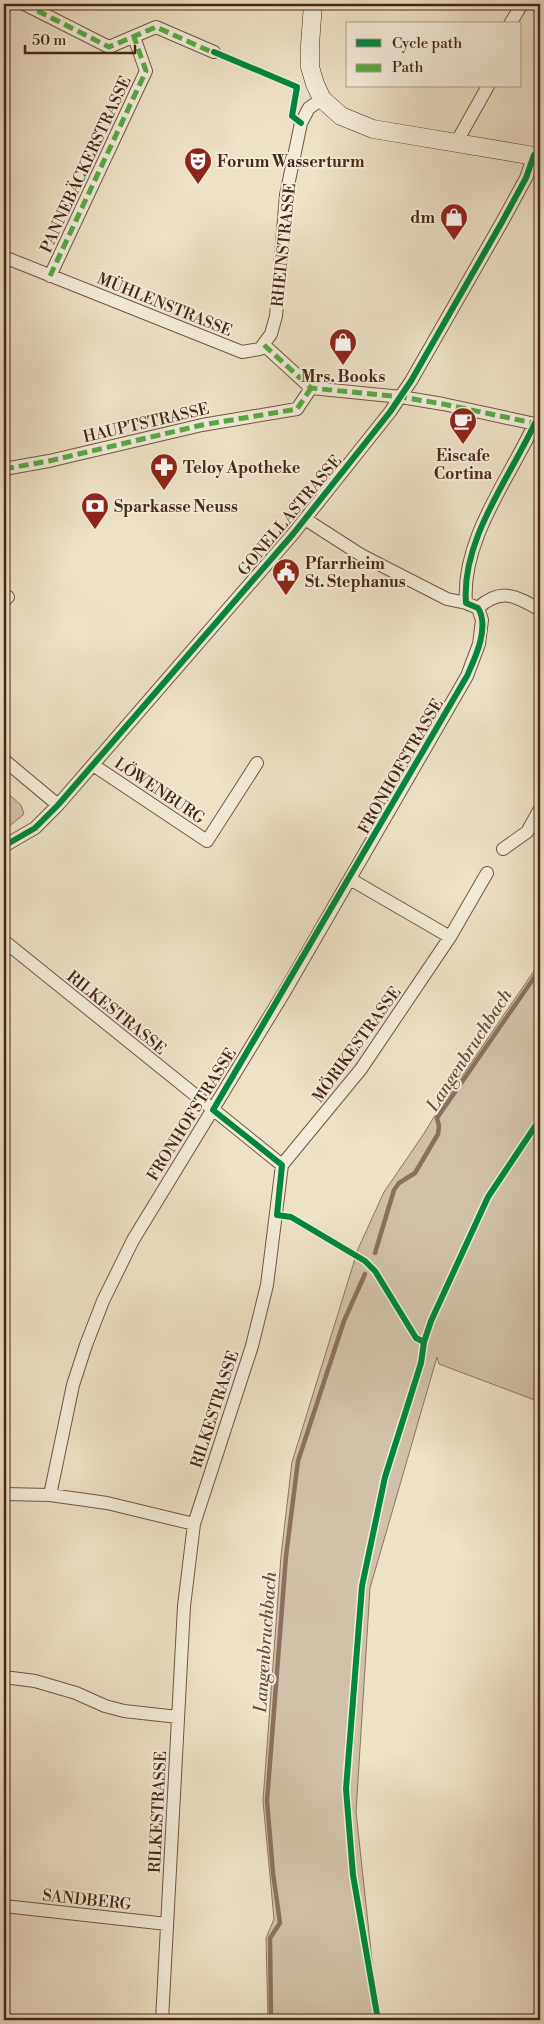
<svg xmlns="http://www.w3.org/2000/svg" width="544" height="2024" viewBox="0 0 544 2024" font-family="'Libre Bodoni',serif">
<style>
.green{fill:#d1c1a8;stroke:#8c7460}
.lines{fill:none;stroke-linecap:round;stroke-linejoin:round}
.stream{stroke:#89715d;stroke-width:4.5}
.street-casing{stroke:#715644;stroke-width:14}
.secondary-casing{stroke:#482718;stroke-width:19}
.street{stroke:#f3ecda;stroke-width:12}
.secondary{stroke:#f3ecda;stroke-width:18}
.quiet{stroke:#56aa42;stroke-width:5;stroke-dasharray:10 5;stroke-linecap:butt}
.cycleway-casing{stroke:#f3ecda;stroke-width:9}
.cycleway{stroke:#00873e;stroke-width:6}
.labels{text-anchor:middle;stroke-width:4;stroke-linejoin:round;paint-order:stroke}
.poi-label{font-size:16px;font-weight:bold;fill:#482718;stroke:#f3ecda;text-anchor:start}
.street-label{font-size:16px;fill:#482718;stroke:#f3ecda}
.water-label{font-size:18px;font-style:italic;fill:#694c3a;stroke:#f3ecda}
</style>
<rect width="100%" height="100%" fill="#ede1c6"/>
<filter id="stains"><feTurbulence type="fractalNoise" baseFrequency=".004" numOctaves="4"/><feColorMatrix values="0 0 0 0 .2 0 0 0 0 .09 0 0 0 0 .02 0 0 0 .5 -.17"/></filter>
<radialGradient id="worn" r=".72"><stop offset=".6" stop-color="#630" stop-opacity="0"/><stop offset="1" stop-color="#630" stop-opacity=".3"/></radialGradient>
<!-- green -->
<path class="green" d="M4,790L21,805L24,814L12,824L4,828Z
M540,962V1402L439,1364L437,1357L370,1588L356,1812L375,1988L381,2020H268L266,1938L274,1919L263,1801L281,1556L292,1462L358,1249L384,1192L423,1135L434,1117Z"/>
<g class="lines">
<!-- stream -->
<path class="stream" d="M375,1253L394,1190L399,1183L415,1173L438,1134L439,1126L437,1118L540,969
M271,2020L270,1938L280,1923L273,1873L267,1801L286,1556L298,1461L344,1321L365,1274"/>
<!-- street casing -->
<g class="street-casing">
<path id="street" d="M24,4L109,47L156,27L214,52
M510,24L522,4
M456,143L488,86
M4,257L242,352L260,349L271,334L276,316L286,195L301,123L309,108L322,99
M50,276L146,71L134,37
M264,345L311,388L401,397L443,404L540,425
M4,469L49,461L202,425L297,409L311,388
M4,601L8,597
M466,603C461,540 509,479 535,423
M478,608C501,587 516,596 540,610
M4,760L58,805
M93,765L207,841L257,763
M4,846L35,828L58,805L293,534L390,412L411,381L502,222L526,178L534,155
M503,849L527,832L540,809
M350,879L450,937
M4,941L282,1165L267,1285L252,1346L194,1524L184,1606L162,2020
M282,1165L361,1069L450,937L487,873
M4,1494L50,1495L107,1503L194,1524
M50,1495L73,1385L86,1345L103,1301L133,1240L285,991L467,676L479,644L482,620L478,608L466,603L447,599L361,555L305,519
M4,1677L35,1681L76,1693L105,1706L124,1711L178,1717
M4,1906L167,1924"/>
</g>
<!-- secondary casing -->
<g class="secondary-casing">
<path id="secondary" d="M313,4L310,45V67L315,84L322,99L341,116L373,129L540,157"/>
</g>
<!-- street -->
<use href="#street" class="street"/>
<!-- secondary -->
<use href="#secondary" class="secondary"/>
<!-- quiet -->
<path class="quiet" d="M24,4L109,47L156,27L216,54
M50,276L146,71L134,37
M264,345L311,388L401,397L443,404L538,424
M4,469L49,461L202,425L297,409L311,388"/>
<!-- cycleway casing -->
<g class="cycleway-casing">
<path id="cycleway" d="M214,52L297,87L292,116L301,123
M4,846L35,828L58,805L293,534L390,412L411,381L502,222L526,178L534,155
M424,1342L416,1338L375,1271L365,1261L291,1217L277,1215L282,1165L213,1110L467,676C475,658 490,627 478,608L466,603C461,540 509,479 535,423L540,425
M378,2020L353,1875L346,1789L362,1586L385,1477L421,1363L424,1342L431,1321L488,1197L540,1119"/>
</g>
<!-- cycleway -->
<use href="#cycleway" class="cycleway"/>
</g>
<!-- icons -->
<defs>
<g id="theatre-pin" transform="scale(1.4375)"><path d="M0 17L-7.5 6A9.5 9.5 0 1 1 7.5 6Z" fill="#8f2418" stroke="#f3ecda"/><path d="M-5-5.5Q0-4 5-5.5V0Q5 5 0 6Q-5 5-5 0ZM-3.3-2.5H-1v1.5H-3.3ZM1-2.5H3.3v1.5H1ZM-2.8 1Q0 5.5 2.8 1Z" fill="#fff"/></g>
<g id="shop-pin" transform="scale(1.4375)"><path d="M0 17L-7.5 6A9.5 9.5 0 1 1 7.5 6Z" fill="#8f2418" stroke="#f3ecda"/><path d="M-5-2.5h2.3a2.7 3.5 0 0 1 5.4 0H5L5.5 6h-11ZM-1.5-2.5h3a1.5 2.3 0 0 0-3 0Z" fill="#fff"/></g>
<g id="cafe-pin" transform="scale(1.4375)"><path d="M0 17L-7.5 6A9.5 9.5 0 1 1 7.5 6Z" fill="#8f2418" stroke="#f3ecda"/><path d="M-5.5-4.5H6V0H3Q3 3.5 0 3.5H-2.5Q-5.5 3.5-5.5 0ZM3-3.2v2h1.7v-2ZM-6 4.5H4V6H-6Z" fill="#fff"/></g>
<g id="pharmacy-pin" transform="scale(1.4375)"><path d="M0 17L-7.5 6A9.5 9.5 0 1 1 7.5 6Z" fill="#8f2418" stroke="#f3ecda"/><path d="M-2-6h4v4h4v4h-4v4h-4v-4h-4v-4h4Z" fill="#fff"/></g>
<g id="bank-pin" transform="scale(1.4375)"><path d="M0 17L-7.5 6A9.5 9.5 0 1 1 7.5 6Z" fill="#8f2418" stroke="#f3ecda"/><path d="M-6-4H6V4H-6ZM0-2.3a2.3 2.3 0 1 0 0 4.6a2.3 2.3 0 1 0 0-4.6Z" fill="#fff"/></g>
<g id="civic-pin" transform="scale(1.4375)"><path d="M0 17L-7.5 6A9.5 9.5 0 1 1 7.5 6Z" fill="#8f2418" stroke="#f3ecda"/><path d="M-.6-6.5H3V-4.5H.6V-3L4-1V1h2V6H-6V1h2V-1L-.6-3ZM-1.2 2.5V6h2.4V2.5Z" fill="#fff"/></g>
</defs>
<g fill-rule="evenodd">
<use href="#theatre-pin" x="198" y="161"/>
<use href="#shop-pin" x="454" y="217"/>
<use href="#shop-pin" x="343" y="342"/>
<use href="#cafe-pin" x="463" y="421"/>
<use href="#pharmacy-pin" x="164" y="467"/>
<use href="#bank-pin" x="95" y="506"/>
<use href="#civic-pin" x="286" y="572"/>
</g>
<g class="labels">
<!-- poi labels -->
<g class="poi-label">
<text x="217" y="167">Forum Wasserturm</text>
<text x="435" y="223" text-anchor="end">dm</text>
<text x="343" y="382" text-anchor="middle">Mrs. Books</text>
<text x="463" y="461" text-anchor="middle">Eiscafe<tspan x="463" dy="18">Cortina</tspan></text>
<text x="183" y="473">Teloy Apotheke</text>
<text x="114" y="512">Sparkasse Neuss</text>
<text x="305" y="569">Pfarrheim<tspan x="305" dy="18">St. Stephanus</tspan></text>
</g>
<!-- street labels -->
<g class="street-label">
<text transform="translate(85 164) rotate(-65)" y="6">PANNEBÄCKERSTRASSE</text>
<text transform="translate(283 245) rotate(-84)" y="6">RHEINSTRASSE</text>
<text transform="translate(165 304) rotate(22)" y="6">MÜHLENSTRASSE</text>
<text transform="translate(146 422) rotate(-13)" y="6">HAUPTSTRASSE</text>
<text transform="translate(289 515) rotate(-50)" y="6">GONELLASTRASSE</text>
<text transform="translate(400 766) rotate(-60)" y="6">FRONHOFSTRASSE</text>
<text transform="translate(160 790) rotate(34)" y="6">LÖWENBURG</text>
<text transform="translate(117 1012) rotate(39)" y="6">RILKESTRASSE</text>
<text transform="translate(356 1044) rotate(-54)" y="6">MÖRIKESTRASSE</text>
<text transform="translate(191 1114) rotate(-58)" y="6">FRONHOFSTRASSE</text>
<text transform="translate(214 1409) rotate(-72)" y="6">RILKESTRASSE</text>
<text transform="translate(157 1812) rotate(-87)" y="6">RILKESTRASSE</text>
<text transform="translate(87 1899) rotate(6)" y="6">SANDBERG</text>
</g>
<!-- water labels -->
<g class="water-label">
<text transform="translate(469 1050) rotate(-57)" y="6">Langenbruchbach</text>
<text transform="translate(265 1642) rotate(-86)" y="6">Langenbruchbach</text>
</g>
</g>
<!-- margin -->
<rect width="544" height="2024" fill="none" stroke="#ede1c6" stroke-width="20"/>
<rect x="5" y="5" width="534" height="2014" fill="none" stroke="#482718" stroke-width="2.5"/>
<rect x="10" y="10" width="524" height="2004" fill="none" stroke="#482718"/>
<!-- legend -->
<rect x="346" y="22" width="175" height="65" fill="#f3ecda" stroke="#af9d8c"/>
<rect x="356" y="39" width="25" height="8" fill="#00873e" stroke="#af9d8c"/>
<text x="392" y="48" font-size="15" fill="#482718">Cycle path</text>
<rect x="356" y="64" width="25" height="8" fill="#56aa42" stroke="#af9d8c"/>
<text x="392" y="72" font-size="15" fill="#482718">Path</text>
<!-- scale -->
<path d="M25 45v8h110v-8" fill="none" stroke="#482718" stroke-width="2.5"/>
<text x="32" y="45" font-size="15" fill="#482718" stroke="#f3ecda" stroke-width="4" paint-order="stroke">50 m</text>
<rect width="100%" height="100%" filter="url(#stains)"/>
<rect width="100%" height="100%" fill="url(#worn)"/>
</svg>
